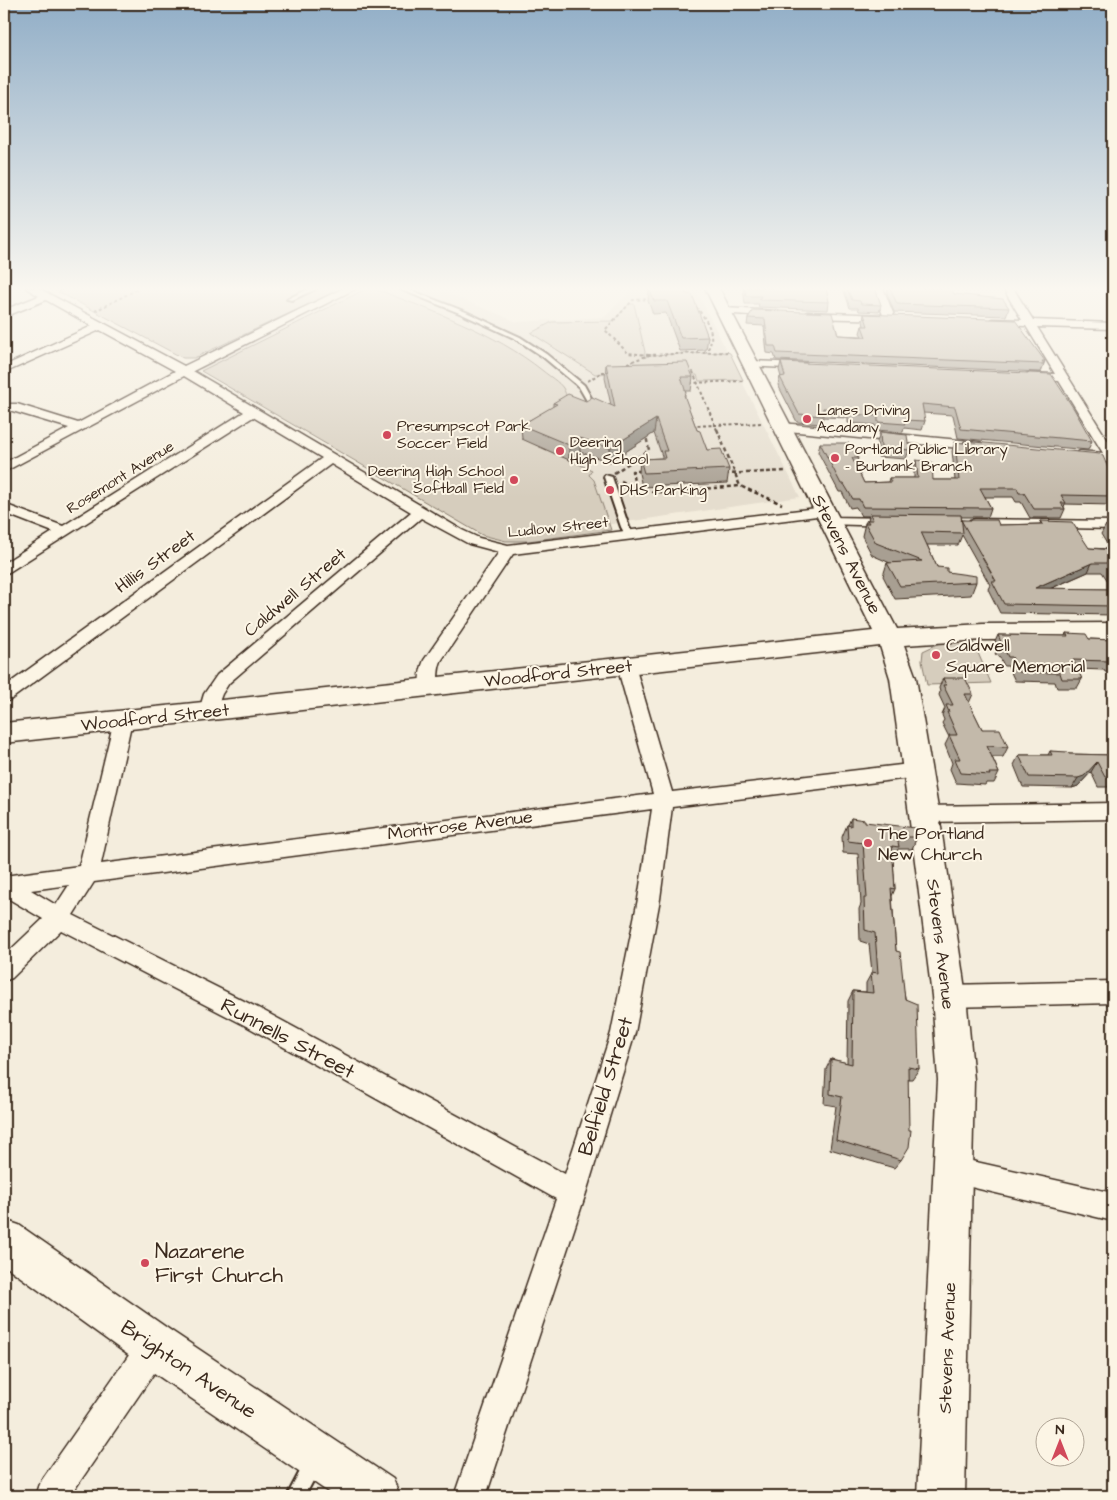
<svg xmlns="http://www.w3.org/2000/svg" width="1117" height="1500" viewBox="0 0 1117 1500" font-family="'Architects Daughter',sans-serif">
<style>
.built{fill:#e5ddce}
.green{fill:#d6cdbd;stroke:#887c6e}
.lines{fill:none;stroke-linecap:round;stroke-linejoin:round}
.lane-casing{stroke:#3b2a1e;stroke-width:4}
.street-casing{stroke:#3b2a1e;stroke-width:3}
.secondary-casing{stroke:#3b2a1e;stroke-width:3}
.path-far1{stroke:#3b2a1e;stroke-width:2;stroke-dasharray:3 2.5;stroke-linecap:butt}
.path{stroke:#3b2a1e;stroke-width:2.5;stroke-dasharray:4 3;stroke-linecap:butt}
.lane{fill:#fcf5e5;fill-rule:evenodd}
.street{fill:#fcf5e5;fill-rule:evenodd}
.secondary{fill:#fcf5e5;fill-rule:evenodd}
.wall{fill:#a89f92;stroke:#3b2a1e}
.shaded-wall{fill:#888277;stroke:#3b2a1e}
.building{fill:#c3b9aa;stroke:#3b2a1e}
.poi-dot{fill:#d1495b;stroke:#fcf5e5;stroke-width:2}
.labels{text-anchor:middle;stroke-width:4;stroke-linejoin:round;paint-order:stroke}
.far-poi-label{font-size:15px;fill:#3b2a1e;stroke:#fcf5e5;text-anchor:start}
.far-street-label{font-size:15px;fill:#3b2a1e;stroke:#fcf5e5}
.street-label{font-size:18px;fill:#3b2a1e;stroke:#fcf5e5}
.poi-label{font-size:18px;fill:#3b2a1e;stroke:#fcf5e5;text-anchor:start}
.near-street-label{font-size:21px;fill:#3b2a1e;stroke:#fcf5e5}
.near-poi-label{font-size:21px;fill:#3b2a1e;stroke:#fcf5e5;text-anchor:start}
</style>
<rect width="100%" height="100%" fill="#f4eddd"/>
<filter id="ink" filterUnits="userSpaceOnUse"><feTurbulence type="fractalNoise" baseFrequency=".02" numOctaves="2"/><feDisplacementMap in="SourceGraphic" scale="10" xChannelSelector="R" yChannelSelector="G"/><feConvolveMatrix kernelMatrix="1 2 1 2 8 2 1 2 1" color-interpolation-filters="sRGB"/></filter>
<g filter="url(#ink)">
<!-- built -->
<path class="built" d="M360,288H435L517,322L605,317L632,289L628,288H695L800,497L500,540L198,368Z"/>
<!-- green -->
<path class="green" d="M51,288H343L194,358H183Z
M368,288H373C432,311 493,331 543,371C549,376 559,382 563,388C571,399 568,445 569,460L592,470L589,475L594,480L611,530L528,541H506L482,535L201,371Z
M629,304H634L645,352L644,358L650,355L727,352L730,353L743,380L699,381L697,375L643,377L642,372L595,374L531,333L552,322L613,321Z
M972,639L991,683L927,685L922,661L923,651L940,643Z"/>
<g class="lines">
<!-- lane casing -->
<g class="lane-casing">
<path id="lane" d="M311,288H318L292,300L287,299Z
M397,288H405L466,312L520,337L546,354L584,385L595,405L590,406L579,387L542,356L516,339L462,314Z
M605,475L612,477L629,527L634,536L633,538H627L621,527L604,477Z
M312,1457L318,1460L321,1466L305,1496H287L306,1460Z"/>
</g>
<!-- street casing -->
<g class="street-casing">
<path id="street" d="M26,288H38L184,366L344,288H357L193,371L462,530L479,538L508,545L825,507L830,508L832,511L830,514L825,515L513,554L441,661C436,673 440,684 435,691L429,693L423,691C417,681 420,670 424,660L499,552L469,544L421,518L229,683L222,694L214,715L208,717L202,715L199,711L204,694L217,675L411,512L331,464L10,700L4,702V687L322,458L253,417L9,572L4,574V563L53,532L4,513V504L63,526L244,412L184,376L4,472V463L69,428L9,410L7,407L9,404H17L78,423L175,371L100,330L4,373V366L92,326L46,300L4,317V310L39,296Z
M873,288H883L895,318L894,320L807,318L802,315L807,312L883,315Z
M1003,288H1013L1033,320L1113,323V329L1037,327L1113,449V463L1075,458L1073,455L1080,451L1103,453L1059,381L1028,379L1022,376L1028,373L1055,374L1026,326L992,325L987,322L992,319L1022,320Z
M724,308L777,311L782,314L777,317L720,313L719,311L720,309Z
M750,361L805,363L811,366L805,369L746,366L744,364Z
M782,423L980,442L986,446L980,450L778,430L776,427Z
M830,517L892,518L897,519L899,522L897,525L892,526L825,524L823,521L825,518Z
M975,519L1113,521V529L970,526L968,523L970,520Z
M626,660L632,662L635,666L672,792L918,763L925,765L928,770L925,775L918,777L672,807L660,899L635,1033L586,1193L486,1496H454L556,1199L248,1027L61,930L12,978L4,981V956L43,919L4,896V876L79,866L114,720L117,715L123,714L129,715L132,720L101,864L653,794L617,666L620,662ZM652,809L638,899L611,1033L565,1174L264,1011L73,915L94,882ZM69,885L56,905L31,890Z
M1113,803V819L924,822L917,819L914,814L917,809L924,806Z
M1113,981V1003L949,1007L941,1004L937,996L941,988L949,985Z
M954,1157L1113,1193V1221L954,1183L945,1179L941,1170L945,1161Z
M154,1331L165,1335L169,1346L165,1357L70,1496H35L39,1484L143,1335Z"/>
</g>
<!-- secondary casing -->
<g class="secondary-casing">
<path id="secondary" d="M705,288H719L897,629L983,624L1113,623V639L983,640L904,645L916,678L939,814L966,996L974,1080L965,1496H917L938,1080L932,996L909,814L890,678L880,646L4,743V723L873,631Z
M4,1220L19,1225L170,1330L393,1479L400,1496H334L138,1362L4,1265Z"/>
</g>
<!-- path-far1 -->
<path class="path-far1" d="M59,291L68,288
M696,307C707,320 718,336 706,352
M95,311L140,288
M649,355L628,353L605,330L633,300L650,299
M622,365L649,355L729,352
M601,372H608
M687,373L693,372L717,430
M588,381L602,372
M690,383L743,381
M692,426L763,423"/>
<!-- path -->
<path class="path" d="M717,429L740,486
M641,471H632L635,487L653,492H663L740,486L782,504
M614,473L649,450L646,436
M725,474L786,471
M621,481L635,487"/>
<!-- lane -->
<use href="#lane" class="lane"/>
<!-- street -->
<use href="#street" class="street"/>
<!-- secondary -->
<use href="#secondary" class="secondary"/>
</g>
<!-- wall -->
<path class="wall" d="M649,288L686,294L708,337L706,350L680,351L666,313L653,314L648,301Z
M743,288H826L829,302L828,310L758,307L759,304H745Z
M843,288H875L881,305L879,312L859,311L858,308H850Z
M888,288H951L954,294L1009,308L1006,316L894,312L887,293Z
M753,310L838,335L862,336L860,333L862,326H864L863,321L864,314L1045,361L1041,372L776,360L774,354L767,353L764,326L747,325L748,318Z
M781,362L1092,441L1088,450L958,438L953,415L923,413L925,421L922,430L904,428L903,432L876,430L875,425L848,423V418L823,417L821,424L797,422L778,385L780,377H781L779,370Z
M606,364L693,377L691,391H685V399L697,430L707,450L729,469L727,483L642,487L639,473L640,459L662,458V456L654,433L610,462L580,452L569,460L522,439L521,425L553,407V403L586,401L611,405L605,378Z
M880,432L909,450L906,459L878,457L877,442Z
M964,441L1113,480V505L1065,504L1064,507L1065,509L1061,518H1030L1021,502H1016L1013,497H985L991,508L988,517H961L962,520L999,525L1040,524L1041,521L1089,548L1110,549L1101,534L1106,525H1113V589L1102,572H1088L1050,589H1113V615L1000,613L988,589L990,585L962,535L958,545H927L937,567L947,572L976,582L971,595L895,599L883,576L887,563H890L872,555L862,536L865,523L867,520H868L869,516H861L856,507L850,508L842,492H839L818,452L820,443L858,458L856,466L864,483L888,482L889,478H914V469L916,460L933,480H955L952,451L955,442L963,443Z
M1066,633L1089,639L1113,640V672H1105L1104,670L1077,669L1082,679L1077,688H1057L1055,682L1015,681L1008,666H1004L1000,657L995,654L997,650L994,644L998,635L1065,636Z
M943,678L973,694L969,703L982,729L1008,747L1003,757H992L999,773L994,783H986L985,785L956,783L950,769L952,763L945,745L949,737L942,723L944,720L942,715L945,708L939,695L940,692L939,688Z
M1050,751L1069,754L1113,755V787H1098L1091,772L1078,786L1072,788L1023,787L1014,765L1019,755H1048Z
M851,818L917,837L912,849H898L893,859L895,889L892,896L896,951L919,1069L912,1079H908L901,1160L894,1168L830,1149L836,1106L824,1104L826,1069L831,1059L847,1063L848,1001L853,991L866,992V983L872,972L869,944L860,941L859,909L861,904L858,854L843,853L842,837L847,825H848Z"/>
<!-- shaded-wall -->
<path class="shaded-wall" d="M656,419L654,433L610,462V448Z
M580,438V452L569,460V445Z
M1092,563L1088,572L1031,597L1035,588Z
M1097,762L1091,772L1078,786L1072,788L1078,778Z"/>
<!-- building -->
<path class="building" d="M649,288H684L686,294H692L708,337L681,338L667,301H654Z
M745,288H826L829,302L759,300L761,296H746Z
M847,288H875L881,305L861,304L860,301L852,300Z
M890,288H951L954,294L1003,299L1009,308L897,304Z
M753,310L832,313L838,335L866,337L862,326H868L864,314L1015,320L1045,361H1042L1044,364L777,353L775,346H768L765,319L748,318Z
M687,362L693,377H681L686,393L684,395L697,430L700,431L707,450L721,449L729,469L644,473L640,459L665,458L663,451H667L656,419L610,448L580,438L569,445L521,425L557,404L553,403L568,394L586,401L592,397L615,407L606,364Z
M781,362L1051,374L1074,409L1092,441L961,429L955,407L922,404L925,421L904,420L905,424L878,422V416L850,414V410L823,408V416L799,414L780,377L785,376Z
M880,432L907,435L909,450L881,447Z
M964,441L1100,454L1103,456L1113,480V496L1061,495L1066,503H1061L1065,509H1034L1024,493H1019L1017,488H980L991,508L863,507L859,499H853L844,484H841L820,443H849L858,458H852L864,483L891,482L889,478H918L916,460L932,462L933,480H959L955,442L964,443Z
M870,514L961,515L963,533L921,532L937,567L947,568V572L976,576V582L900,586L887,563L922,561L876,543L865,523H869L867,520H873Z
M961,520H997L999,525L1043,524L1041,521L1072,522L1089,548L1113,550V573L1107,563H1092L1035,588L1113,589V606L1004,604L992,581H996Z
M1106,525H1113V538Z
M1066,633L1086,634L1089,639L1113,640V663H1111L1109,661L1073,660L1082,679H1062L1060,673L1019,672L1012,657H1008L1004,648L1000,645L1001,642L998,635L1068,636Z
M943,678H965L973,694H965L982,729H1000L1008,747L987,746L999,773H989L990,775L961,773L955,759H960L949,735H957L947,712H949L946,705H953L943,685H946Z
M1050,751L1068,752L1069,754L1113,755V777H1105L1097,762L1084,776L1078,778L1029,777L1019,755H1052Z
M851,818L865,820V822L916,828L917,837H897L899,847L892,846L895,889L891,888L896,951L900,952L905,999L917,1004L919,1069L908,1067L909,1130H911L909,1147L901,1160L836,1140L842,1097L830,1094L831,1059L852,1064L853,991L873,993L871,972L878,973L875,933L865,930L864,898H867L863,843L848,841L847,825L851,826Z"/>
</g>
<!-- sky -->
<linearGradient id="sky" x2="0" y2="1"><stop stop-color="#91aec7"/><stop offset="0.58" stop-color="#faf7f0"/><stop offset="1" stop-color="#faf7f0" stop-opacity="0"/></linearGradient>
<rect width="1117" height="498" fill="url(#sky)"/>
<!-- markers -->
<g class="poi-dot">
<circle cx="807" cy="419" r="5"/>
<circle cx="387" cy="435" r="5"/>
<circle cx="560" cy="451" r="5"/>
<circle cx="835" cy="458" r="5"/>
<circle cx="514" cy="480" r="5"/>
<circle cx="610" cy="490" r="5"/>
<circle cx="936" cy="655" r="5"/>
<circle cx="868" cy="843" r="5"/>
<circle cx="145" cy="1263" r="5"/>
</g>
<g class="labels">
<!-- far-poi labels -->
<g class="far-poi-label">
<text x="817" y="415">Lanes Driving<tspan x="817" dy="17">Acadamy</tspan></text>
<text x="397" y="431">Presumpscot Park<tspan x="397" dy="17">Soccer Field</tspan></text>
<text x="570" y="447">Deering<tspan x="570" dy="17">High School</tspan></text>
<text x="845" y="454">Portland Public Library<tspan x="845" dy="17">- Burbank Branch</tspan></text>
<text x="504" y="476" text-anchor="end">Deering High School<tspan x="504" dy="17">Softball Field</tspan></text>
<text x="620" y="495">DHS Parking</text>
</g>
<!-- far-street labels -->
<g class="far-street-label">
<text transform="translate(120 477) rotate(-32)" y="5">Rosemont Avenue</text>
<text transform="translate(558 527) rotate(-6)" y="5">Ludlow Street</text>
</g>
<!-- street labels -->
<g class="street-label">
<text transform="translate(847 554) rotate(63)" y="6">Stevens Avenue</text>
<text transform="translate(155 561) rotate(-36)" y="6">Hillis Street</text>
<text transform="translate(295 592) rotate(-40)" y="6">Caldwell Street</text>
<text transform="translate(558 673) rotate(-6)" y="6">Woodford Street</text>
<text transform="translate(155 717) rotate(-6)" y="6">Woodford Street</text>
<text transform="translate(460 825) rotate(-7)" y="6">Montrose Avenue</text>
<text transform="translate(941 944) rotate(83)" y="6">Stevens Avenue</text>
<text transform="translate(947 1348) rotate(-88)" y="6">Stevens Avenue</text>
</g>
<!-- poi labels -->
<g class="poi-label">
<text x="946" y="651">Caldwell<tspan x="946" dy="21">Square Memorial</tspan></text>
<text x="878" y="839">The Portland<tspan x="878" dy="21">New Church</tspan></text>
</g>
<!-- near-street labels -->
<g class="near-street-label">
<text transform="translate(288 1038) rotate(28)" y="7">Runnells Street</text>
<text transform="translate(605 1086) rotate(-73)" y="7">Belfield Street</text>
<text transform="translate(189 1369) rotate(34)" y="7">Brighton Avenue</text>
</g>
<!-- near-poi labels -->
<g class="near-poi-label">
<text x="155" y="1258">Nazarene<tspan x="155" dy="24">First Church</tspan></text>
</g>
</g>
<!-- margin -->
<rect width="1117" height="1500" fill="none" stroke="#fcf5e5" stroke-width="20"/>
<rect x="10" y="10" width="1097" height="1480" fill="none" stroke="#3b2a1e" stroke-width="2" filter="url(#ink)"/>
<!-- north arrow -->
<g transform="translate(1060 1442)"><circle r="24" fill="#fcf5e5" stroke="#afa495"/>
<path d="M0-4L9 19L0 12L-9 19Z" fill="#d1495b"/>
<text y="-8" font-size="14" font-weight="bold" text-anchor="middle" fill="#3b2a1e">N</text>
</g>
</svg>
